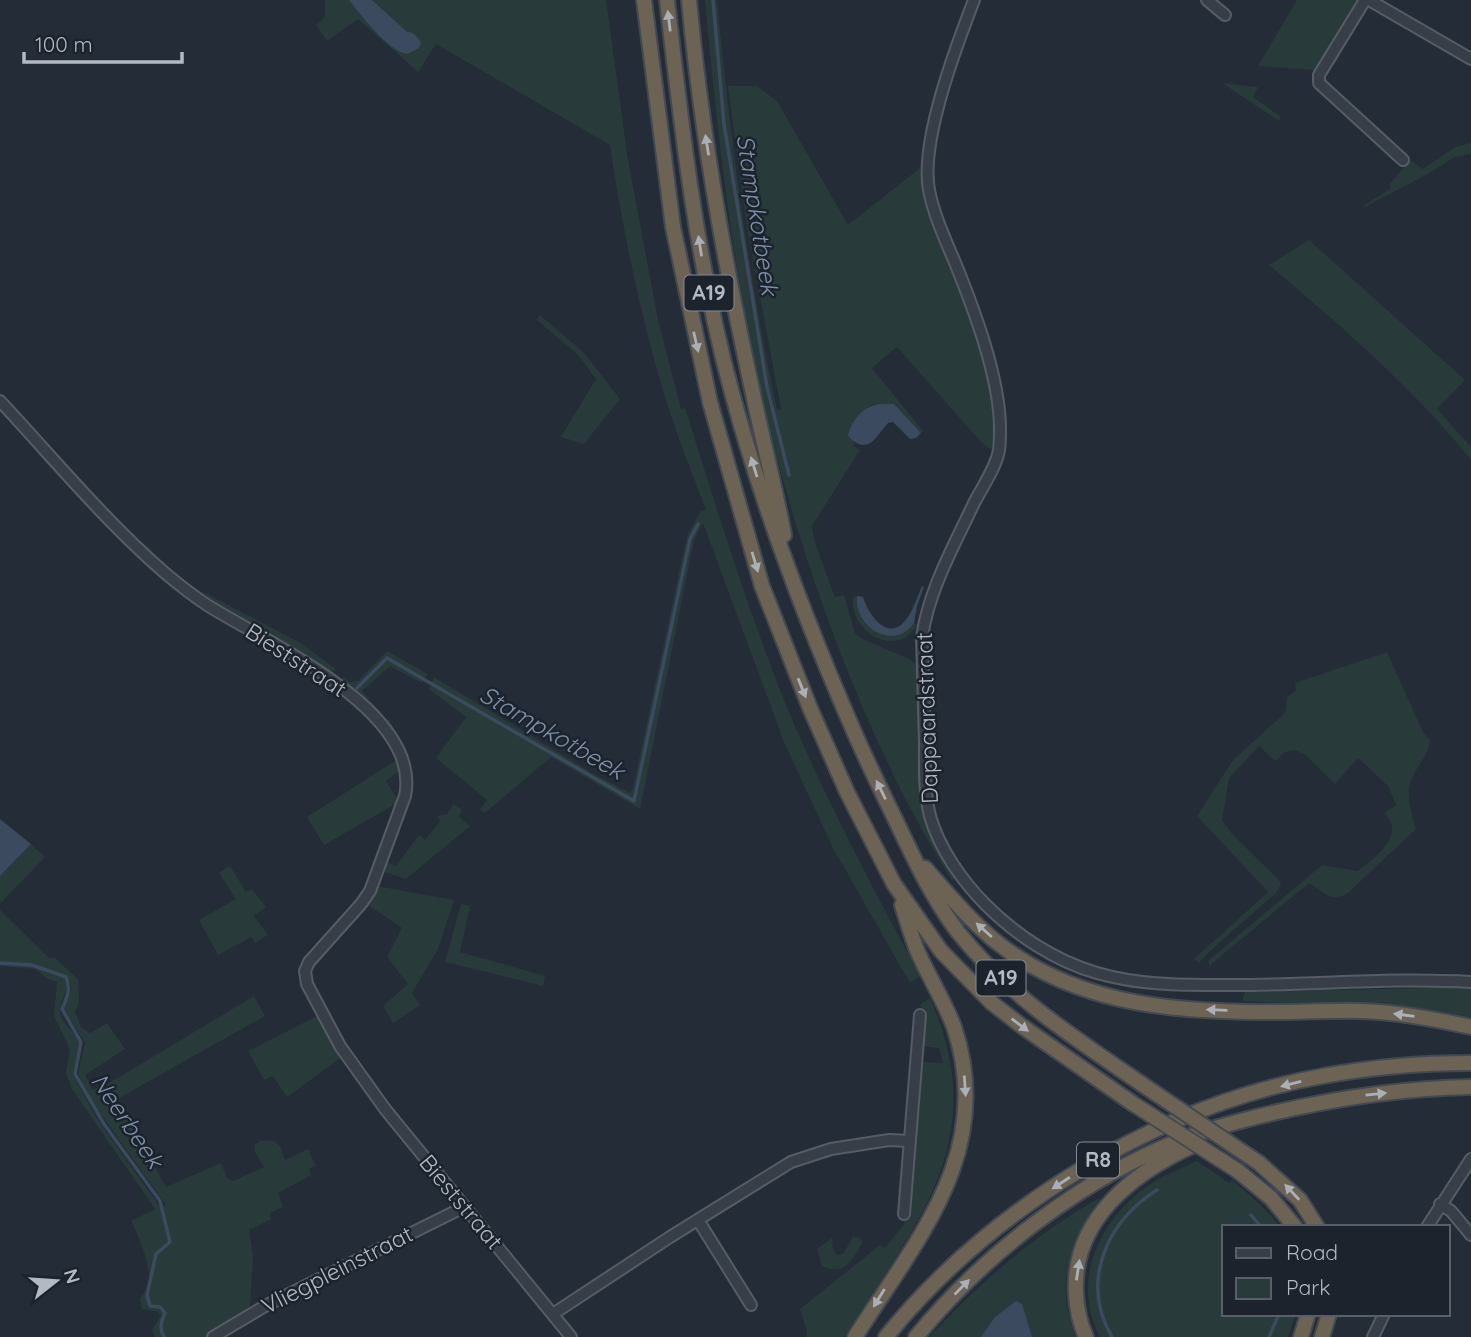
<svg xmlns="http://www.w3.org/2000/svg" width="1471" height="1337" viewBox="0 0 1471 1337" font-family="Quicksand,sans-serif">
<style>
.green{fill:#293a3a;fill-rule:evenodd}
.water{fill:#3b4a5e}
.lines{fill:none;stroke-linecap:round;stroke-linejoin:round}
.stream{stroke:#3b4a5e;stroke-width:3.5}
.minor-casing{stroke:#555c65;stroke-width:14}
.highway-casing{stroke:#424952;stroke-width:18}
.minor{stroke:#373e47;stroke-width:10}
.highway{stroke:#6c6355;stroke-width:14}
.highway-bridge-casing{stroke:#424952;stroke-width:18;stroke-linecap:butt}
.highway-bridge{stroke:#6c6355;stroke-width:14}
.oneway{fill:#abb0b8}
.labels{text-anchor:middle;stroke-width:5;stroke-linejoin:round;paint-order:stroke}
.shield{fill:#1c232c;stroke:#858c96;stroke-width:2}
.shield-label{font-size:21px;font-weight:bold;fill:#b2b9c3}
.street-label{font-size:23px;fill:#b2b9c3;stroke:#1c232c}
.water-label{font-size:24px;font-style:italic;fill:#7d90a9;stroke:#1c232c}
</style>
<rect width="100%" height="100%" fill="#242c37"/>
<!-- green -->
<path class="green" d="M325,0H606L628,160L658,320L681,409L685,408C716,506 746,605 784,700C823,795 872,886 920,976L910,983L833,848L784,742L703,523L694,540L640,809L551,757L485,813L480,810L487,800L436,758L466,717L429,689L434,677L594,774L630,793L633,788L687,536L700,512L706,510C694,478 681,446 670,413C643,328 623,234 610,145L436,44L418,72L358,19L327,41L316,25L325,17Z
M705,0H717C730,137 748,275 777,410L781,409L747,226L728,86H757L777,101L848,225L920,168C924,196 936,222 946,249C971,311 1002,383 993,451L981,442L897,347L872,368L923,431L921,433L894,404L871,405L848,436L855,443L853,446L860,450L812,526L815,543L835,597L844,595L855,633L863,639L909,659L916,664L922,795L956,878L952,880C911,816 879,748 850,677C813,585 783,490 761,394C732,265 717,131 705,0Z
M1297,0H1357L1315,70L1258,66Z
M1222,83L1258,87L1253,97L1281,117L1279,121Z
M1471,143V154L1455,157L1428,174L1365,207L1363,206L1391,188L1389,185L1410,160L1423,169L1455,147Z
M1309,240L1465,380L1437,409L1471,447V460C1413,388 1340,325 1269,265Z
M540,315L585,354L620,399L584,444L561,437L596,379L579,356L537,320Z
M201,591L301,643L337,670L330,672L218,605Z
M857,596C853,627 894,651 914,623L917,625C898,659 849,634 853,597Z
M387,651L428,674L422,683L390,666L362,691L393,726L390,729L341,681L344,677L349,682L358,681Z
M1387,652L1422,730L1430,741C1427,758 1415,768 1410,783C1406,798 1412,816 1416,829L1348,893C1332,903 1323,892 1309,883L1209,966V960L1322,865L1357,871C1369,863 1393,845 1392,828C1392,823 1388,818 1385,813L1396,805L1388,786L1358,758L1335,784L1306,755L1295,750L1285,752L1275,761L1259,746L1229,778L1222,820L1232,834L1279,880L1281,885L1276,893L1211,950L1199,963L1194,959L1268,892L1197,816L1233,760L1285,713L1287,698L1296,690L1295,683Z
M398,759L400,770L386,781L399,802L324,845L307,817Z
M454,804L462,810L459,817L470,826L406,879L384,872L387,862L396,866L419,835L425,840L441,820L436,817L447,814Z
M31,844L45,857L0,904V876Z
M230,866L246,892L252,889L266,907L254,916L268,935L255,943L251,937L218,955L199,920L236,899L219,873Z
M377,886L454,900L438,949L412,993L420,1005L393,1023L383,1006L408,984L387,957L402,928L368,905Z
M461,904L470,906L460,952L545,976L543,986L445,962Z
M0,910L49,958H55L78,979L79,1003L75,1012L81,1027L90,1033L107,1023L125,1049L85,1075L93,1090L103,1084L104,1086L254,996L265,1016L112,1102L120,1117L126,1115L166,1187L221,1163L227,1178L233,1181L264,1167L255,1152L254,1145L261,1141H275L281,1148L285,1160L308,1149L316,1166L309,1169L311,1175L278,1193L283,1207L270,1213L271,1219L249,1230L253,1257L250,1308L206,1337H155L152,1330L161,1315L158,1312L142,1309L140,1299C143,1294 147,1289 148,1284C153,1269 138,1235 131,1221L155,1209L72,1089L66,1073L70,1049L54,1016L57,982L48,979L35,969L0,966ZM46,968C73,977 77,982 63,1008L85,1043L78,1073L87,1095L166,1205L160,1207L98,1120L73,1075L80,1042C75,1031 58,1022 60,1008C62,998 68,992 67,981L63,977L45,972Z
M1467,987L1471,988V1020L1387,1008L1242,1001L1245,992Z
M930,998C993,1140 917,1222 844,1337H806L807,1331L800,1309L880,1245L885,1248L904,1224L907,1215L920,1062L943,1063L939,1048L922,1046L924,1015L920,1004Z
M317,1016L342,1057L287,1097L273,1076L264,1080L248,1051Z
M1197,1161L1229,1183L1232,1180C1249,1194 1266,1209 1280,1227H1224V1314H1296L1288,1337H1100C1069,1278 1102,1216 1152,1183C1166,1174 1182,1168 1197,1161Z
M1101,1197C1070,1240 1054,1284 1076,1337H929C980,1283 1035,1234 1101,1197Z
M853,1237H858L863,1242C853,1260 844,1277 822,1266L817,1249L832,1238L833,1249L837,1255L843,1254Z"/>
<!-- water -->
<path class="water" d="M349,0H372L407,32C414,31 419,39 421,43L419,48L407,54C388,51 361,15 349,0Z
M882,404H894L921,433L916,438L910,439L893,422L888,423C874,439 868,456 848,436C852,419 864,405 882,404Z
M922,586L924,587L917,606L914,623C894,652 853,627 857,596L863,597C868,614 887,642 905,621C913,612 917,597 922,586Z
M0,819L31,844L0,876Z
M1016,1301L1022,1304L1032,1337H981L995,1317Z"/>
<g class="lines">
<!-- stream -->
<path class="stream" d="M713,0L724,124L767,387L789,475
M357,688L387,658L634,801L690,539L698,524
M0,963L32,965L66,977C71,989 67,998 62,1009L81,1042L75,1074L104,1124L160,1201L170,1242L156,1254L147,1295L150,1306L160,1307L165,1313C161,1321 159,1329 164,1337
M1251,1215L1261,1227
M1112,1337C1080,1282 1106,1222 1157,1190
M1269,1337L1279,1314"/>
<!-- minor casing -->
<g class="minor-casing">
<path id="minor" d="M974,0C956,47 920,141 929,190C934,216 946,241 956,265C975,312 1000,379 1000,429C1000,436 1000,444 999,450C996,468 982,487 974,503C954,546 929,589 922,637C923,672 924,707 925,742C925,767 924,792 930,816C939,848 962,881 986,905C1016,935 1055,961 1097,973C1138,985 1180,985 1223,985C1305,986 1389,977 1471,982
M1207,0L1225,15
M1365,0L1319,75V83L1403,160
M1369,0L1471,59
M0,401C54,459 105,521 165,573C178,584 192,595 207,605C265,642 423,710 405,796L370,891L361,904L309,962L305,971L307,984L340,1046L385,1109L571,1337
M1440,1204L1451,1211L1471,1235
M904,1214L920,1015
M698,1220L751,1305
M1427,1227L1471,1159
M553,1314L670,1237L791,1162L831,1149L889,1140L910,1141
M213,1337L265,1306L464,1207
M1373,1337L1384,1314"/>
</g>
<!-- highway casing -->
<g class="highway-casing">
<path id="highway" d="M644,0L673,227L710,402L762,586L810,708L847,792L894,884L941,951L992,1003L1023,1027L1132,1103
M667,0C682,132 697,265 732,393C763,508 805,619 852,727C866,760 882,792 897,823C915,861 933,899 958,932C1013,1001 1084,1044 1155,1093
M689,0C701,131 724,261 752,389C762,438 775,486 784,535
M925,868C948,894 971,922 999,944C1081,1008 1187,1013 1287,1012C1311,1012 1336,1010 1361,1011C1398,1012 1435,1019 1471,1027
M1259,1163L1300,1200L1317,1227
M1238,1171L1271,1198L1295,1227
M855,1337C917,1239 996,1151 954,1027C944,1000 928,976 917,950C911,935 907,920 902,905
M886,1337C991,1207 1159,1105 1323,1076C1372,1067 1422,1063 1471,1063
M916,1337C987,1251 1084,1177 1188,1137C1212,1128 1236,1122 1260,1116C1330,1099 1399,1088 1471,1087
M1086,1337C1080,1324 1077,1309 1076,1295C1071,1219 1134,1172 1196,1144
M1301,1337L1308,1314
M1322,1337L1329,1314"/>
</g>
<!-- minor -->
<use href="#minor" class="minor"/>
<!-- highway -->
<use href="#highway" class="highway"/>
<!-- highway-bridge casing -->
<g class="highway-bridge-casing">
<path id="highway-bridge" d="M1155,1093L1259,1163
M1132,1103L1238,1171"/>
</g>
<!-- highway-bridge -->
<use href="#highway-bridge" class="highway-bridge"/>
</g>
<!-- one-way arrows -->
<defs><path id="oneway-solid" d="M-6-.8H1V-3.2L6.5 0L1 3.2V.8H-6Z" transform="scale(1.75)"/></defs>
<g class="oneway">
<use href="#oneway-solid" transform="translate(669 21) rotate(-97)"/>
<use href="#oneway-solid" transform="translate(707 145) rotate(-99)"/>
<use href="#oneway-solid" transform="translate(700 246) rotate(-99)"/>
<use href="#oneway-solid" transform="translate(696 342) rotate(77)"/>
<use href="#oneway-solid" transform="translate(754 467) rotate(-107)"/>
<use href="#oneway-solid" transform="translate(755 562) rotate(73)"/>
<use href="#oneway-solid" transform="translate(802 688) rotate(68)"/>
<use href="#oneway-solid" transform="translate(881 790) rotate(-116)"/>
<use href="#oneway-solid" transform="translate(984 930) rotate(-138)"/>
<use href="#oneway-solid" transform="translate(1217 1010) rotate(-178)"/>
<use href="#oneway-solid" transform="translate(1404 1015) rotate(-172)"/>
<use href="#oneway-solid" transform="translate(1020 1025) rotate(37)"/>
<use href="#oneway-solid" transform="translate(1291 1084) rotate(166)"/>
<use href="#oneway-solid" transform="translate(965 1086) rotate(86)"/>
<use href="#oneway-solid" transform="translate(1376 1094) rotate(-6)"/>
<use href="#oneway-solid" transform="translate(1061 1183) rotate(147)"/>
<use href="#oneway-solid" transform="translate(1292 1192) rotate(-133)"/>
<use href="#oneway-solid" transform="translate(1078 1270) rotate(-81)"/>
<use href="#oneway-solid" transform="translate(962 1287) rotate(-45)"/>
<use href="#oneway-solid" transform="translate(879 1298) rotate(122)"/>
</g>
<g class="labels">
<!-- shield labels -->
<g class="shield">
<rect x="684.5" y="275.5" width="49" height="35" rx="5"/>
<rect x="976.5" y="960.5" width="49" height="35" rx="5"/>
<rect x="1077" y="1142.5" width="42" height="35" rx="5"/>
</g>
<g class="shield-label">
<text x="709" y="300">A19</text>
<text x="1001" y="985">A19</text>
<text x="1098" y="1167">R8</text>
</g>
<!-- street labels -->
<g class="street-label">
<text transform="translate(296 660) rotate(33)" y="8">Bieststraat</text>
<text transform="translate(927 718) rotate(-92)" y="8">Dappaardstraat</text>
<text transform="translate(461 1202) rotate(50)" y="8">Bieststraat</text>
<text transform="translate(337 1270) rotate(-27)" y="8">Vliegpleinstraat</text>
</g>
<!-- water labels -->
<g class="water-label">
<text transform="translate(757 215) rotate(81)" y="8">Stampkotbeek</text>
<text transform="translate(552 733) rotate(30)" y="8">Stampkotbeek</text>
<text transform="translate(127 1121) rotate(56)" y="8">Neerbeek</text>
</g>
</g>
<!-- legend -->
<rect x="1222" y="1225" width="228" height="91" fill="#1c232c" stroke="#585f68" stroke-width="2"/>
<rect x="1236" y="1248" width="35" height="10" fill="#373e47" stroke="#585f68" stroke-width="2"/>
<text x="1286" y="1260" font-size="21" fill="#b2b9c3">Road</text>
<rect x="1236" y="1278" width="35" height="21" fill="#293a3a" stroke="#585f68" stroke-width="2"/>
<text x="1286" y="1295" font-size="21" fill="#b2b9c3">Park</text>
<!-- north arrow -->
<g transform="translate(56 1281) rotate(73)" stroke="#1c232c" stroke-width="5" paint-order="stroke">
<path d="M0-5L12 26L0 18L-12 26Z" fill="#b2b9c3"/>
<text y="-10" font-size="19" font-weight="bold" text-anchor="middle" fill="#b2b9c3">N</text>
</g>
<!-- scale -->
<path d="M24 52v10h158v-10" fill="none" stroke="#b2b9c3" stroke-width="3.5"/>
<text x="35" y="52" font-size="21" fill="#b2b9c3" stroke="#1c232c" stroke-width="5" paint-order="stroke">100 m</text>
</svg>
